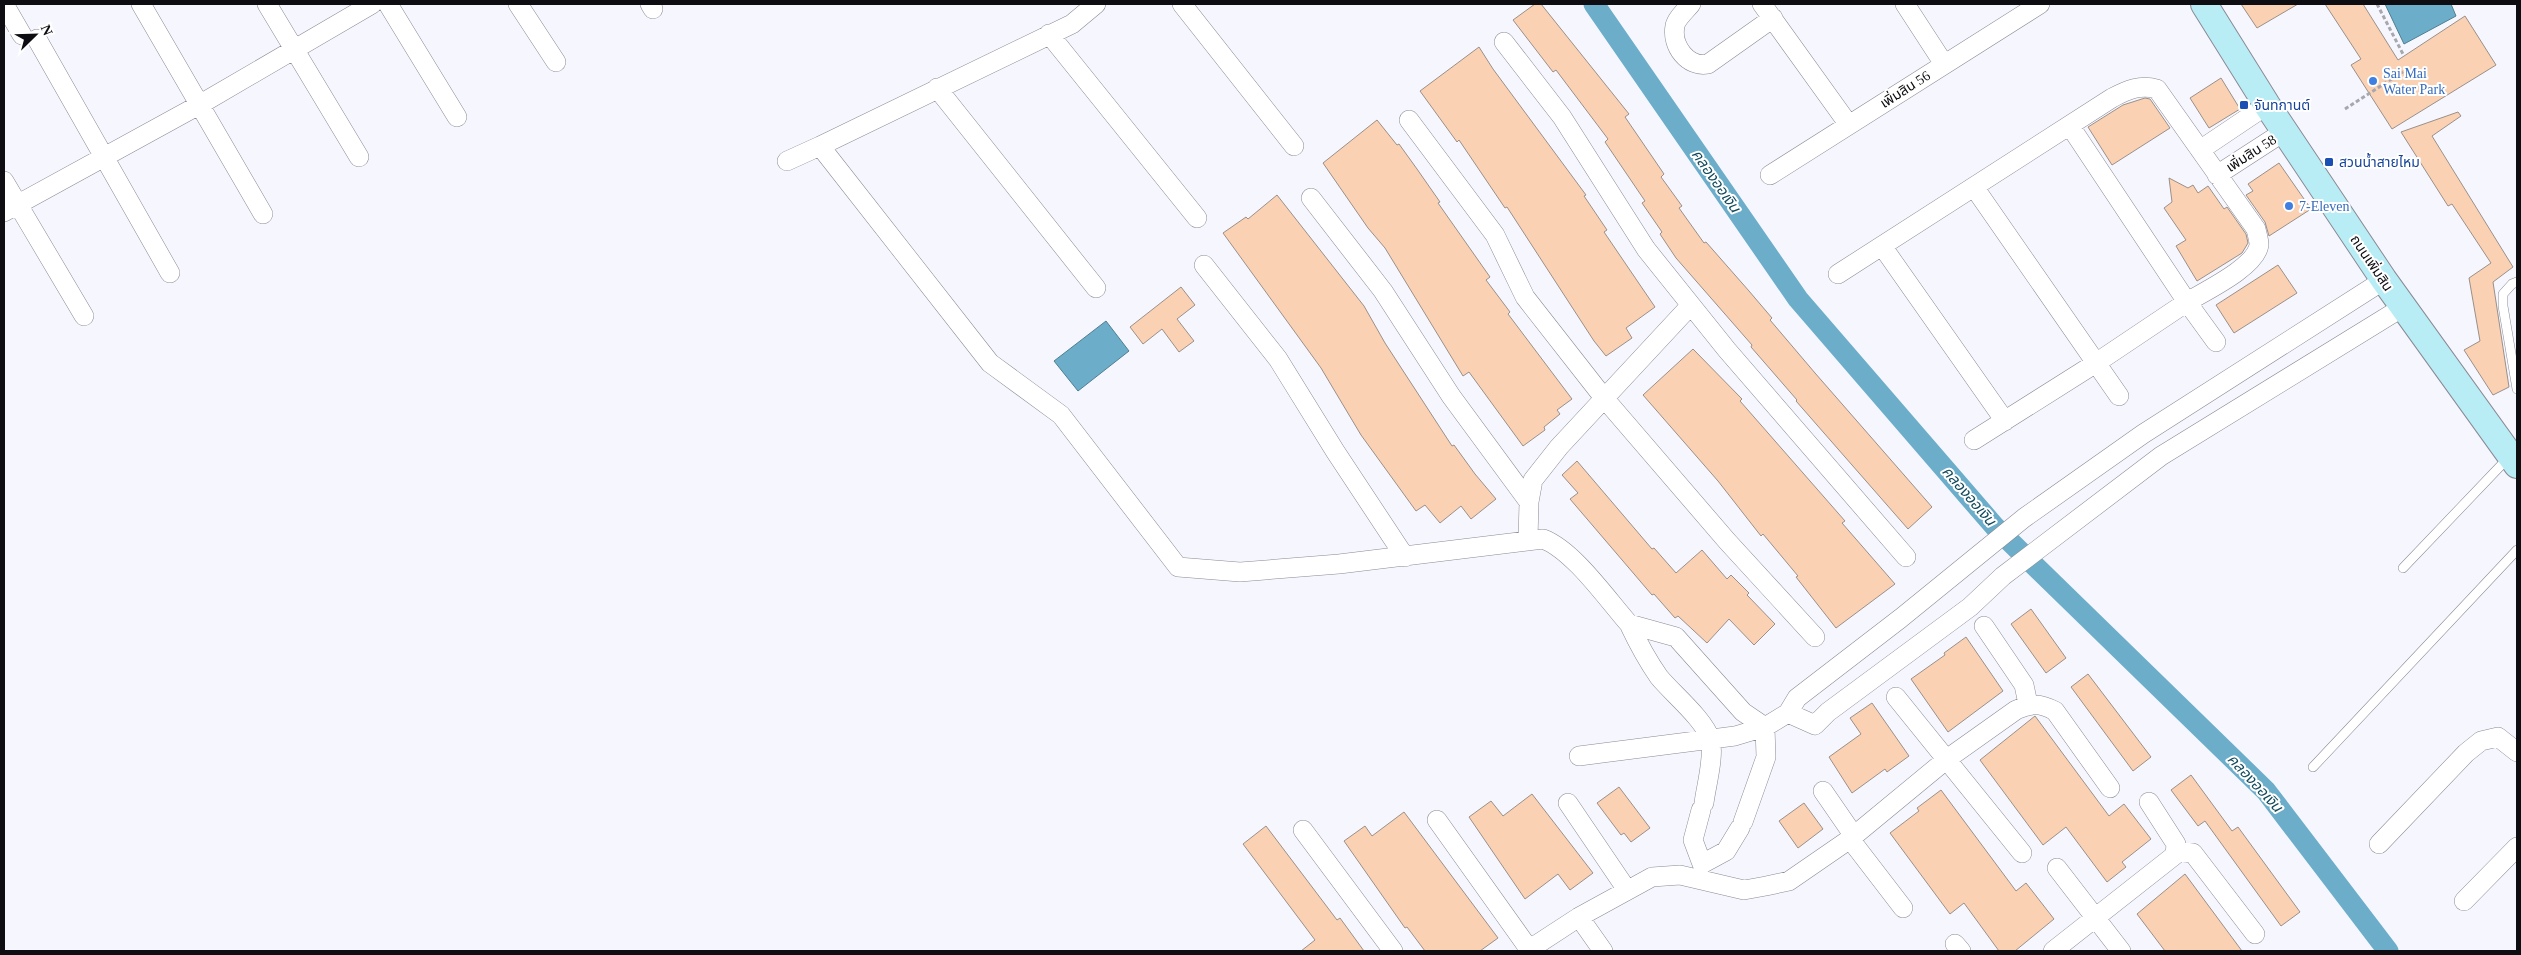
<svg xmlns="http://www.w3.org/2000/svg" width="2521" height="955" viewBox="0 0 2521 955" font-family="'Times New Roman','Noto Sans Thai',serif">
<style>
.water{fill:#6caec9;stroke:#507e92}
.lines{fill:none;stroke-linecap:round;stroke-linejoin:round}
.canal{stroke:#6caec9;stroke-width:21}
.building{fill:#fbd1b3;stroke:#9a9089}
.lane-casing{stroke:#8a8a94;stroke-width:10}
.street-casing{stroke:#8a8a94;stroke-width:20}
.secondary-casing{stroke:#8a8a94;stroke-width:28}
.path{stroke:#a7a7ae;stroke-width:3;stroke-dasharray:4 2.5;stroke-linecap:butt}
.lane{stroke:#fff;stroke-width:9}
.street{stroke:#fff;stroke-width:19}
.secondary{stroke:#b9edf6;stroke-width:26}
.shop-dot{fill:#3f7fe0;stroke:#fff;stroke-width:2}
.transit-dot{fill:#1a4fb4;stroke:#fff;stroke-width:2}
.labels{text-anchor:middle;stroke-width:4;stroke-linejoin:round;paint-order:stroke}
.shop-label{font-size:14px;fill:#366cbe;stroke:#fff;text-anchor:start}
.street-label{font-size:14px;fill:#0e0e12;stroke:#fff}
.transit-label{font-size:14px;fill:#164399;stroke:#fff;text-anchor:start}
.water-label{font-size:15px;font-style:italic;fill:#114a5d;stroke:#fff}
</style>
<rect width="100%" height="100%" fill="#f6f6ff"/>
<!-- water -->
<path class="water" d="M2385,4H2451L2456,16L2404,44Z
M1106,321L1129,351L1078,391L1054,361Z"/>
<g class="lines">
<!-- canal -->
<path class="canal" d="M1594,4L1798,299L1995,527L2266,791L2388,951"/>
</g>
<!-- building -->
<path class="building" d="M1535,4H1541L1629,114L1625,117L1664,174L1661,177L1682,206L1679,208L1704,243L1706,242L1749,291L1772,318L1770,320L1815,373L1932,507L1908,529L1796,401L1797,400L1751,347L1752,345L1676,258L1660,234L1662,232L1642,203L1645,201L1605,142L1608,139L1556,70L1553,72L1513,20Z
M2241,4H2298L2257,28Z
M2325,4H2363L2398,60L2465,16L2496,65L2392,129L2351,65L2361,59Z
M1479,47L1493,69L1586,195L1584,196L1607,230L1604,232L1655,307L1626,328L1632,338L1606,356L1594,341L1507,207L1505,208L1459,140L1457,142L1420,91Z
M2221,78L2240,109L2209,128L2190,98Z
M2145,98L2150,99L2170,128L2112,165L2088,127L2123,105Z
M2458,112L2461,116L2432,136L2513,267L2493,282L2509,387L2493,395L2464,350L2480,341L2469,278L2491,263L2452,204L2448,206L2401,132Z
M1377,120L1397,145L1399,144L1417,169L1440,202L1438,203L1490,277L1486,280L1510,312L1508,314L1572,399L1557,410L1560,414L1544,427L1545,430L1523,446L1469,372L1463,376L1385,248L1368,228L1323,163Z
M2279,163L2311,209L2269,236L2265,222L2246,195L2253,191L2248,184Z
M2169,178L2188,188L2193,185L2198,193L2208,186L2224,209L2227,207L2246,234L2248,243L2242,253L2197,281L2176,246L2186,240L2164,208L2172,202Z
M1277,195L1364,306L1385,343L1452,446L1454,445L1475,474L1496,499L1471,519L1461,506L1440,523L1425,505L1416,511L1361,435L1321,368L1223,233L1246,217L1248,219Z
M2278,265L2297,293L2234,333L2216,305Z
M1181,287L1195,305L1177,319L1194,341L1179,352L1162,329L1143,344L1130,327Z
M1693,349L1742,399L1740,401L1845,521L1842,523L1895,584L1836,628L1796,577L1798,576L1763,534L1761,536L1718,481L1643,395Z
M1577,461L1652,549L1654,548L1676,573L1702,550L1727,579L1731,575L1749,593L1747,595L1775,624L1754,645L1729,619L1707,643L1678,616L1675,618L1654,594L1652,595L1570,499L1578,493L1562,475Z
M2031,609L2066,658L2046,673L2011,624Z
M1966,637L2003,691L1948,732L1911,679L1945,655L1944,653Z
M2088,674L2151,757L2133,771L2071,687Z
M1872,703L1909,756L1887,772L1885,769L1852,793L1829,757L1861,734L1850,718Z
M2035,716L2109,816L2124,804L2151,839L2122,862L2126,867L2107,882L2066,827L2043,845L1980,760Z
M2191,775L2232,831L2238,827L2300,912L2281,926L2205,821L2198,826L2171,790Z
M1619,787L1650,828L1631,842L1624,833L1621,835L1597,803Z
M1941,790L2016,891L2026,883L2054,919L2015,951H1999L1964,903L1950,914L1890,833L1919,811L1917,808Z
M1532,794L1593,873L1570,890L1558,874L1525,899L1469,817L1491,801L1503,816Z
M1804,803L1823,829L1798,848L1779,821Z
M1404,812L1498,938L1480,951H1425L1407,927L1405,928L1344,841L1365,826L1372,836Z
M1266,826L1337,920L1340,918L1364,951H1301L1315,940L1243,844Z
M2185,874L2242,951H2165L2137,914Z"/>
<g class="lines">
<!-- lane casing -->
<g class="lane-casing">
<path id="lane" d="M2517,282L2512,284L2503,294V306L2517,389
M2403,568L2508,458
M2313,767L2517,550"/>
</g>
<!-- street casing -->
<g class="street-casing">
<path id="street" d="M4,4L22,35
M141,4L263,214
M267,4L359,157
M388,4L457,117
M518,4L556,62
M650,4L653,9
M1096,4L1072,24L820,146L990,363L1061,415L1178,567L1240,572L1339,564L1543,539C1573,550 1607,599 1629,624
M1182,4L1294,146
M1691,4C1686,10 1676,19 1675,26C1671,46 1688,68 1708,64L1773,18
M1762,4L1849,125
M1905,4L1944,64
M1049,34L1197,218
M37,39L170,273
M1504,42L1562,117L1646,249L1727,350L1906,557
M937,88L1096,288
M1409,120L1495,235L1525,297L1604,398L1727,541L1815,637
M2200,150L2267,105
M787,161L820,146
M1770,175L2040,4
M2217,175L2285,131
M4,181L84,316
M1974,187L2119,396
M1311,198L1383,291L1451,396L1529,502
M4,212L199,105L372,4
M1882,246L2005,421
M1204,265L1278,359L1335,451L1405,557
M1838,274L2112,98C2127,90 2140,84 2157,89L2256,229C2257,234 2259,240 2259,245C2256,267 2205,291 2187,302L2070,126
M1974,440L2096,363L2187,302L2216,342
M1528,539L1529,502L1533,480L1559,447L1691,305
M1984,626L2024,685L2028,704
M1896,697L2022,853
M1788,713L1815,725L1828,712L1970,607L2003,576L2161,456L2403,307
M1579,756L1735,736L1765,727L1788,713L1797,698L1901,618L2024,518L2143,434L2384,280
M1823,791L1854,836
M1568,803L1627,890
M1704,803C1706,786 1715,755 1710,739C1705,720 1672,693 1659,677C1647,660 1638,643 1629,624L1676,637L1743,712L1765,727L1766,757L1743,822
M1701,810L1693,840L1702,864L1726,851L1740,828
M1437,820L1529,949
M1303,830L1393,951
M1850,839L1947,759L2016,710C2031,703 2040,703 2055,711L2110,788
M2379,844L2466,753L2481,741L2498,737L2517,752
M2175,851L2193,853L2255,934
M2057,868L2121,951
M2464,901L2517,847
M1579,917L1603,951
M1955,944L1961,951
M1527,951L1579,917L1652,877L1680,875L1744,890L1766,886L1789,881L1850,839L1903,908
M2053,951L2175,855L2176,844L2149,802"/>
</g>
<!-- secondary casing -->
<g class="secondary-casing">
<path id="secondary" d="M2204,4L2267,105L2384,280L2517,465"/>
</g>
<!-- path -->
<path class="path" d="M2377,4L2404,56
M2345,109L2404,71"/>
<!-- lane -->
<use href="#lane" class="lane"/>
<!-- street -->
<use href="#street" class="street"/>
<!-- secondary -->
<use href="#secondary" class="secondary"/>
</g>
<!-- markers -->
<g class="shop-dot">
<circle cx="2373" cy="81" r="5"/>
<circle cx="2289" cy="206" r="5"/>
</g>
<g class="transit-dot">
<rect x="2239" y="100" width="10" height="10" rx="2.5"/>
<rect x="2324" y="157" width="10" height="10" rx="2.5"/>
</g>
<g class="labels">
<!-- shop labels -->
<g class="shop-label">
<text x="2383" y="78">Sai Mai<tspan x="2383" dy="16">Water Park</tspan></text>
<text x="2299" y="211">7-Eleven</text>
</g>
<!-- street labels -->
<g class="street-label">
<text transform="translate(1905 89) rotate(-33)" y="5">เพิ่มสิน 56</text>
<text transform="translate(2251 153) rotate(-33)" y="5">เพิ่มสิน 58</text>
<text transform="translate(2372 263) rotate(56)" y="5">ถนนเพิ่มสิน</text>
</g>
<!-- transit labels -->
<g class="transit-label">
<text x="2254" y="110">จันทกานต์</text>
<text x="2339" y="167">สวนน้ำสายไหม</text>
</g>
<!-- water labels -->
<g class="water-label">
<text transform="translate(1716 181) rotate(55)" y="5">คลองออเงิน</text>
<text transform="translate(1969 496) rotate(49)" y="5">คลองออเงิน</text>
<text transform="translate(2255 783) rotate(47)" y="5">คลองออเงิน</text>
</g>
</g>
<!-- border -->
<rect width="2521" height="955" fill="none" stroke="#0e0e12" stroke-width="10"/>
<!-- north arrow -->
<g transform="translate(35 35) rotate(67)" stroke="#ffffff" stroke-width="4" paint-order="stroke">
<path d="M0-4L9 19L0 12L-9 19Z" fill="#0e0e12"/>
<text y="-8" font-size="14" font-weight="bold" text-anchor="middle" fill="#0e0e12">N</text>
</g>
</svg>
